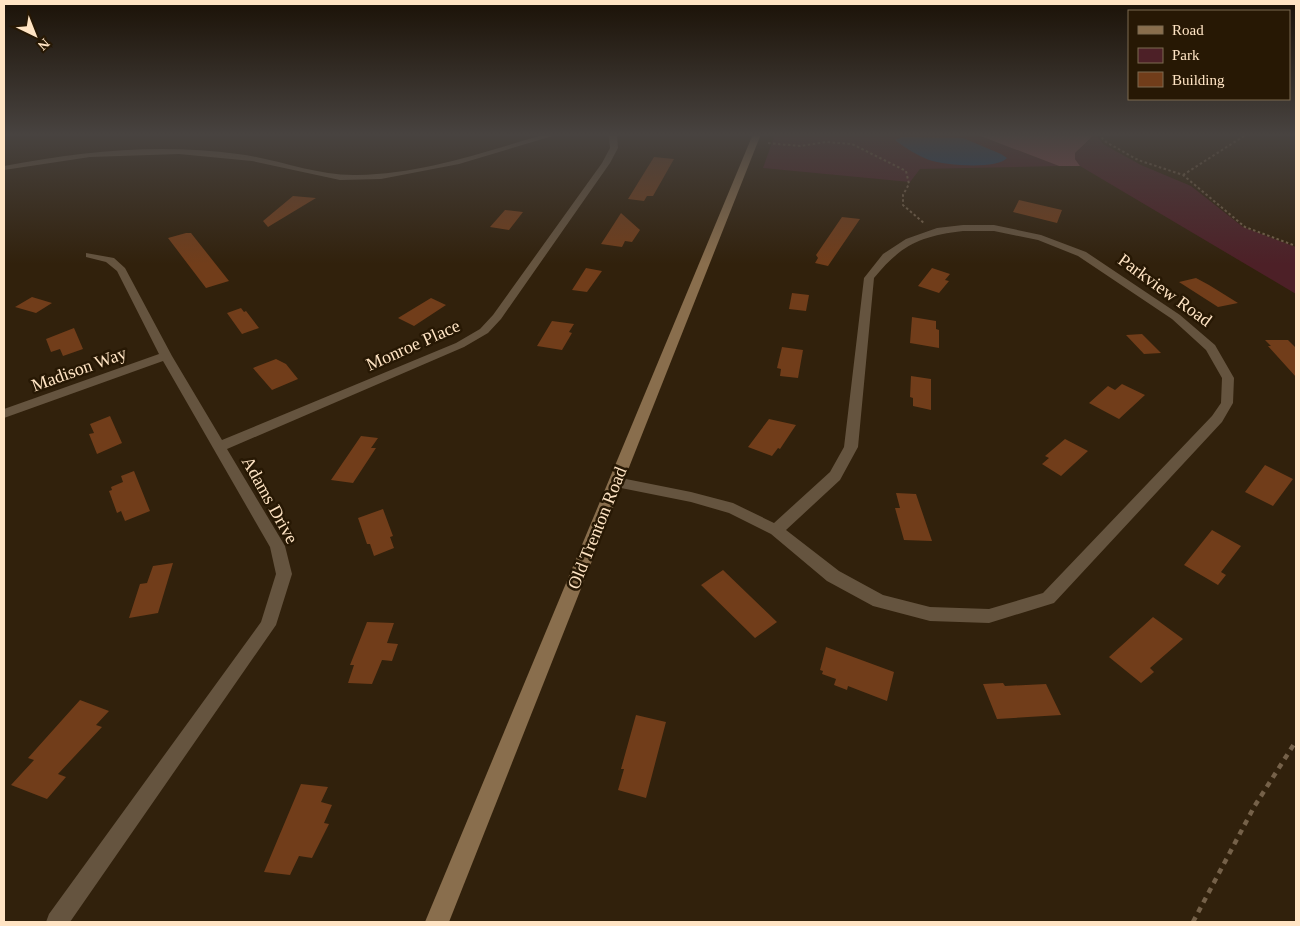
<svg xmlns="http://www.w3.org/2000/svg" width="1300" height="926" viewBox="0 0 1300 926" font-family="Georgia,serif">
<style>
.green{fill:#4d2027}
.forest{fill:#86464f}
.water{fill:#19426d}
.building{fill:#713d1a}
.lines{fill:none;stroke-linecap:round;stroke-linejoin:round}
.path-far1{stroke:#756149;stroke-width:2;stroke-dasharray:2.5 2.5;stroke-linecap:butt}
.path{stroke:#756149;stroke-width:4.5;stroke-dasharray:5.5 5.5;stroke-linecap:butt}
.street{fill:#65543f;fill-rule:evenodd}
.secondary{fill:#896e4d;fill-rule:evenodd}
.labels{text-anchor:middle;stroke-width:5;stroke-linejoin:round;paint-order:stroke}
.street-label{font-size:18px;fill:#ffe4c4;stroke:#271804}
</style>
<rect width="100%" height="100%" fill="#31210c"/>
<!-- green -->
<path class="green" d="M775,134H975L1059,166L920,169L910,182L763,168Z
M1096,134L1103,144L1141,165L1191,186L1243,227L1296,247V294L1080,166L1075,159V153Z"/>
<!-- forest -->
<path class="forest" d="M975,134H1095L1075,153V159L1080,166H1059Z"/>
<!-- water -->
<path class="water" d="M902,137L963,138L1001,154L1007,158C996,170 944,165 929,160C917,155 905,148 895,140Z"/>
<!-- building -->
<path class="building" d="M654,157L674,159L653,196H647L644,201L628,199Z
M293,196L316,198L268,227L263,221Z
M1019,200L1062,210L1057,223L1013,212Z
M505,210L523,212L509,230L490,227Z
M621,213L640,230L632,242L625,241L622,247L601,244Z
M842,217L860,219L828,266L815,263L818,258L816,255Z
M186,233H191L229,281L206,288L168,238Z
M586,268L602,271L587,292L572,290Z
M932,268L950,274L945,280L949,281L939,293L918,286Z
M1196,278L1209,285L1238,303L1218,307L1179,282Z
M792,293L809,295L806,311L789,309Z
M32,297L52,303L36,313L15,307Z
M431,298L446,305L414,326L398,318Z
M241,308L244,312L246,311L259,328L242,334L227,313Z
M912,317L936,321V329L939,330V348L910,343Z
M552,321L574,324L569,332L572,333L562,350L537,346Z
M74,328L83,349L63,356L60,349L51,352L46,339Z
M1142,334L1161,353L1144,354L1126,335Z
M1265,340H1288L1296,348V377L1268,346H1271Z
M782,347L803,350L798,378L780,376L781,369L777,368Z
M276,359L286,364L298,379L272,390L253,368Z
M911,376L931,379V410L913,406V398L910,397Z
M1122,384L1145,395L1119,419L1089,403L1108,386L1115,390Z
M110,416L122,443L97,454L89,434L94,433L90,424Z
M769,419L796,425L780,449L778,448L772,456L748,447Z
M361,436L378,438L371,448H376L353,483L331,480Z
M1065,439L1088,451L1061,476L1042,464L1049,458L1045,456Z
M1265,465L1293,479L1273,506L1245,492Z
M134,471L150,511L125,521L121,511L117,513L109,491L112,490L111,487L123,482L121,476Z
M896,493L916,494L932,541L904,540L895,508H900Z
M383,509L393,536L390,537L394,548L374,556L370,544H367L358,518Z
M1212,530L1241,546L1221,572L1226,575L1218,585L1184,565Z
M173,563L158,613L129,618L140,584L147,583L153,566Z
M723,570L777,622L755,638L701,585Z
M1153,617L1183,639L1150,668L1154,672L1141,683L1109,657Z
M367,622L394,623L387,643L398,644L392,661L382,660L372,684L348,683L354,665H350Z
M826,647L894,672L887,701L848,686L847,690L834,685L836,679L822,674L823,671L820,670Z
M1003,683L1005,686L1046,684L1061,715L997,719L983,684Z
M80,700L109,711L96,725L102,727L58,774L66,777L47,799L11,785L34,760L28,758Z
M636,715L666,722L646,798L618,790L624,769H621Z
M301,784L328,787L321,802L332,805L324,823L329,824L312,858L299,856L290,875L264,872Z"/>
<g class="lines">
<!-- path-far1 -->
<path class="path-far1" d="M1098,134L1106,142L1138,160L1183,175L1245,227L1296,246
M768,143L800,146L826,142L852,144L906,171L909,184L903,195V205L925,224
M1183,175L1247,134"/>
<!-- path -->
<path class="path" d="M1193,922L1254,807L1296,741"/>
<!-- street -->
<path class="street" d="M546,134H559L459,164L381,179L340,180L252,161L179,154L90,157L4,170V166C81,151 160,143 238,154C278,159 316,176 357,175C422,174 484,152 546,134Z
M606,134L617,136L618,148L610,163L501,319L488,333L464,347L227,449L285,546L292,574L276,625L70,922H46L49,914L261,622L276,574L270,547L163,361L4,418V409L159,354L117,271L106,262L86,257V253L114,258L125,268L172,356L222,440L456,343L480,329L493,315L602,163L610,148L609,137Z
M963,225H994L1041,235L1086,252L1180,315L1215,345L1234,378L1233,403L1222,422L1054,603L989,623L930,621L873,606L827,581L771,534L729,513L691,502L611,486L609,482L611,478L616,477L691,492L733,503L774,523L830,472L844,447L864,278L883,254L906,239L937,228ZM963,231H994L1038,240L1078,256L1172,319L1206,350L1222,378L1221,403L1212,416L1043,593L989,609L930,607L883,595L839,571L786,530L840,480L858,447L874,278C901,245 920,236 963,231Z"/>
<!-- secondary -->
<path class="secondary" d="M753,134H761L449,922H425Z"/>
</g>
<!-- sky -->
<linearGradient id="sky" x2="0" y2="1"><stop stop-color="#1b1207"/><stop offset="0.51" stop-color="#484340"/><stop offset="1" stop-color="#484340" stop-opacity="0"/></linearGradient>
<rect width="1300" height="264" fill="url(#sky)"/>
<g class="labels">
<!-- street labels -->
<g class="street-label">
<text transform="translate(1165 290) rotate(36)" y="6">Parkview Road</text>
<text transform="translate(413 345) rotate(-24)" y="6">Monroe Place</text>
<text transform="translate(79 369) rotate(-20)" y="6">Madison Way</text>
<text transform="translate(270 500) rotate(61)" y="6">Adams Drive</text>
<text transform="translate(597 528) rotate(-68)" y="6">Old Trenton Road</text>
</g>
</g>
<!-- border -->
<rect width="1300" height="926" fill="none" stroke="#ffe4c4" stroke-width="10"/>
<!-- legend -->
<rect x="1128" y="10" width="162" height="90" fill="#271804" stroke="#7d6a51"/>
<rect x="1138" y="26" width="25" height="8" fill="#896e4d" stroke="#7d6a51"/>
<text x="1172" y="35" font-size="15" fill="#ffe4c4">Road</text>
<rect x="1138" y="48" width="25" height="15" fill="#4d2027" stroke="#7d6a51"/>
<text x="1172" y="60" font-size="15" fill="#ffe4c4">Park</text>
<rect x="1138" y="72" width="25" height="15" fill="#713d1a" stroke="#7d6a51"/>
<text x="1172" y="85" font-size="15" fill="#ffe4c4">Building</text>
<!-- north arrow -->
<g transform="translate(35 35) rotate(137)" stroke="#271804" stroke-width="4" paint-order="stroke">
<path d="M0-4L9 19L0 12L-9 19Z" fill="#ffe4c4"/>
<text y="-8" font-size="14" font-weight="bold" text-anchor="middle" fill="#ffe4c4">N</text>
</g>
</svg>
